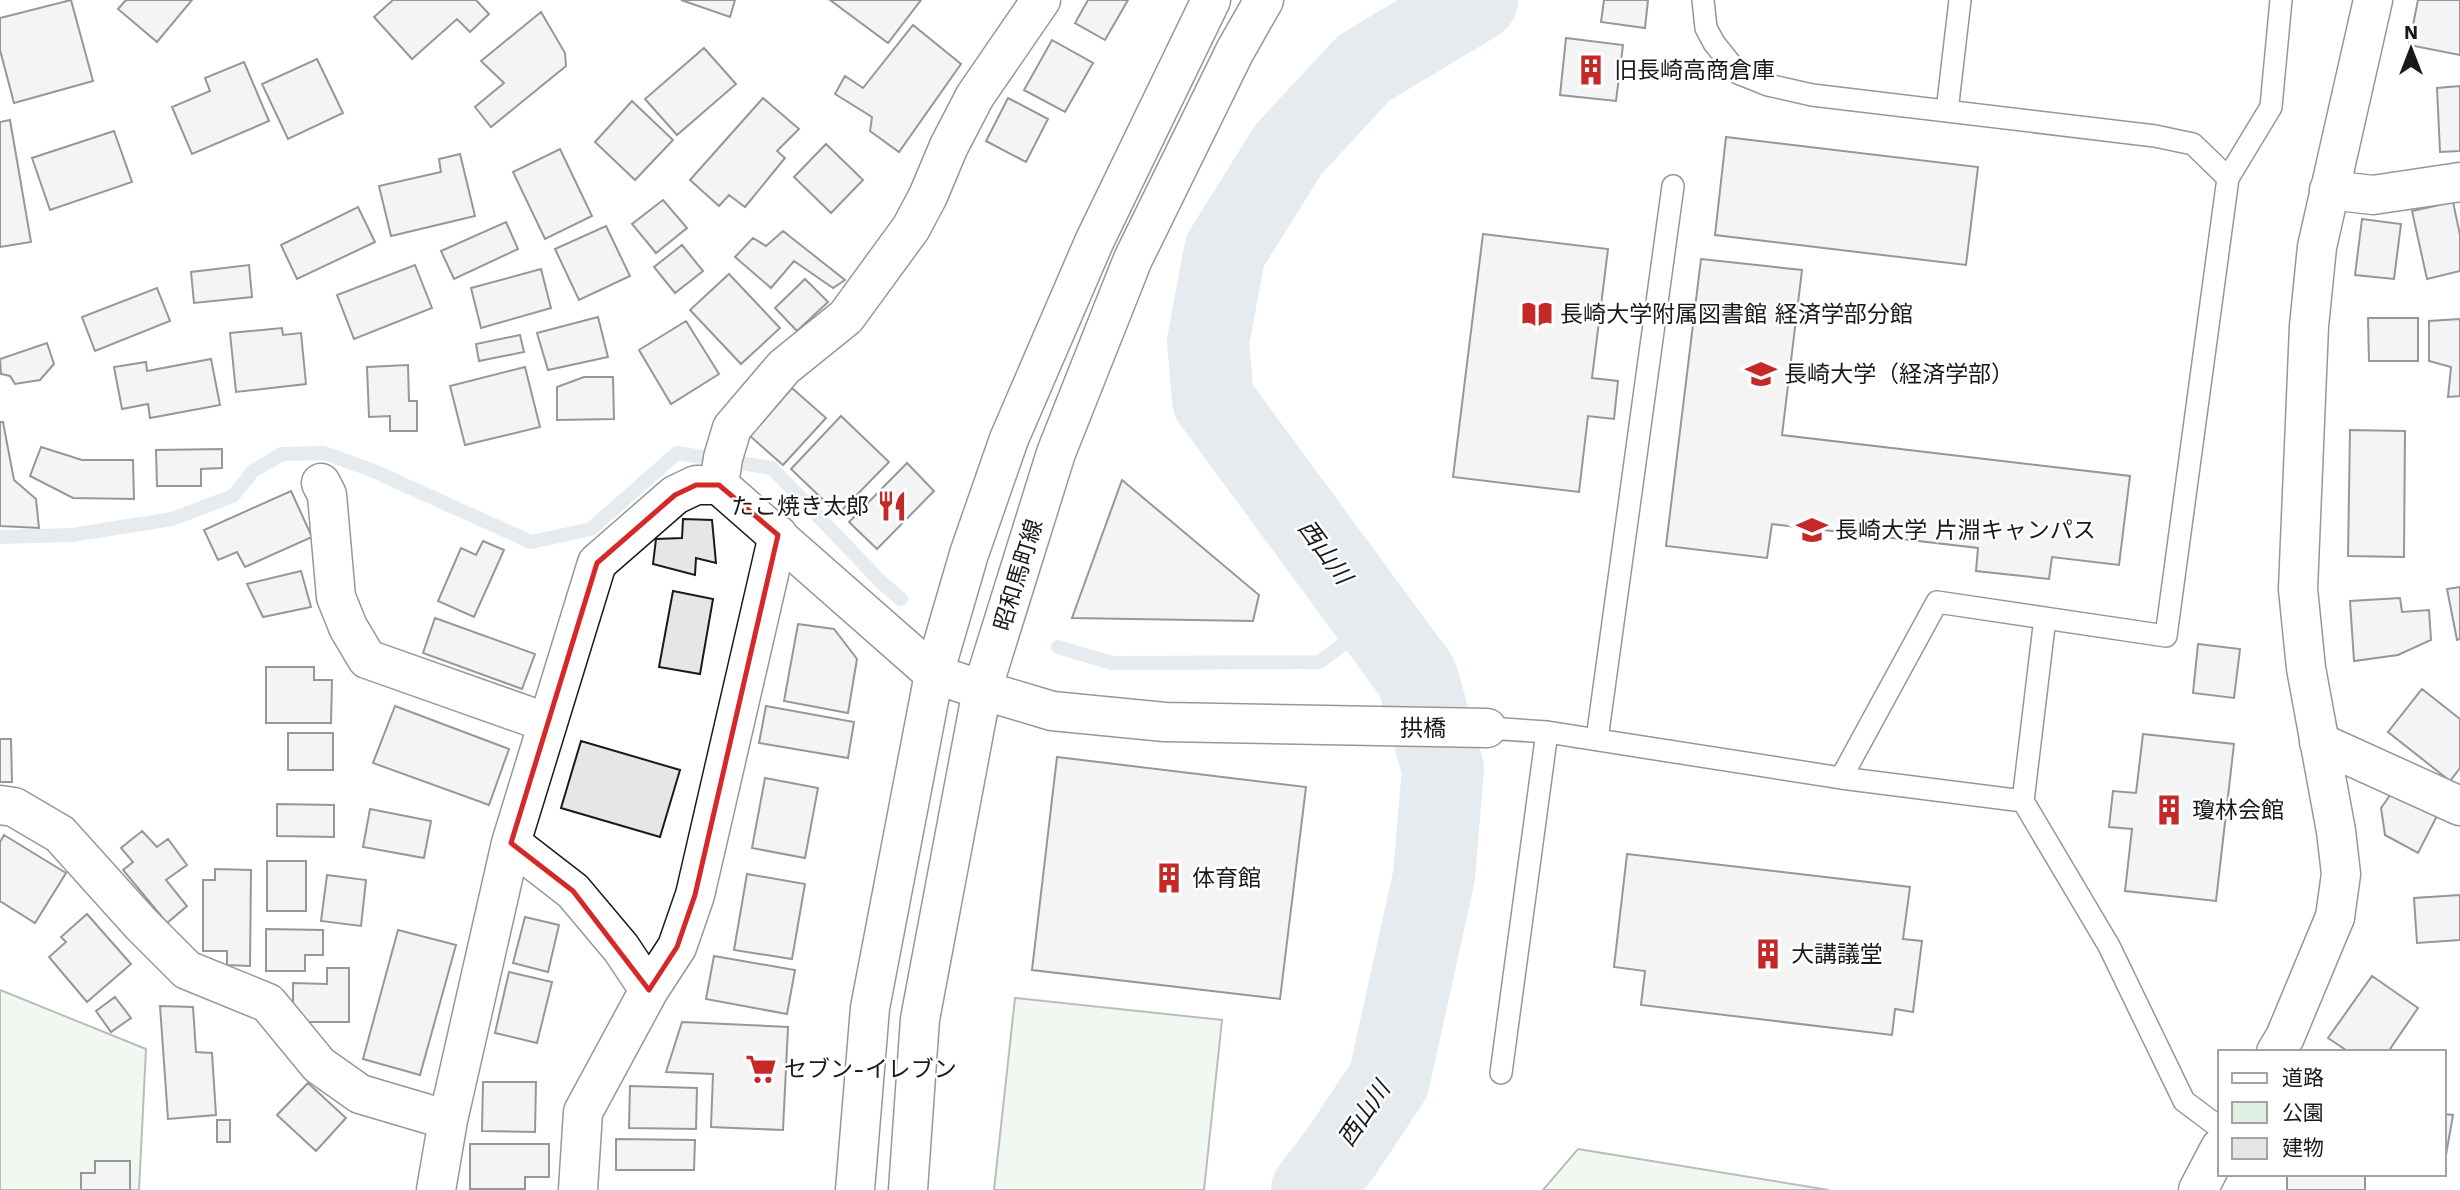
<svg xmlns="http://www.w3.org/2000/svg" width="2460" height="1190" viewBox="0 0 2460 1190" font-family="'Work Sans','Noto Sans JP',sans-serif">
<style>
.green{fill:#e0efe3;stroke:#6a6a6a;stroke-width:2}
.water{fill:#c6d2dc;stroke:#6a6a6a;stroke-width:2}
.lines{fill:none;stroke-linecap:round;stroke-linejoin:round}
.stream{stroke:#c6d2dc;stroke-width:14}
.river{stroke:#c6d2dc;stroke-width:82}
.building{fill:#e6e6e6;stroke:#1a1a1a;stroke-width:2}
.lane-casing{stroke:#1a1a1a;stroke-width:24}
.street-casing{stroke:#1a1a1a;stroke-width:41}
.secondary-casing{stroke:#1a1a1a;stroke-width:41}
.lane{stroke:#fff;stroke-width:21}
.street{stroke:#fff;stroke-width:38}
.secondary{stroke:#fff;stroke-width:38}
.marked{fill:none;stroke:#d62828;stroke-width:5;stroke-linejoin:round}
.labels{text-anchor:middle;stroke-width:5;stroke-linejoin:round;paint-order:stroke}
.poi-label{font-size:23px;fill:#1a1a1a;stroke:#fff;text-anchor:start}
.street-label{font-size:23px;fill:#1a1a1a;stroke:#fff}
.water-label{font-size:24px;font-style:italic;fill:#1a1a1a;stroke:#fff}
</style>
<rect width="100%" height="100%" fill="#fff"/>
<!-- green -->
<path class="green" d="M0,990L146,1049L139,1190H0Z
M1015,998L1222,1020L1204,1190H994Z
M1578,1149L1829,1190H1543Z"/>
<!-- water -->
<path class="water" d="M1351,1099L1393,1114L1363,1166L1342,1190H1296L1313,1150Z"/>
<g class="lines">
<!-- stream -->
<path class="stream" d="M0,537L72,535L172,519L233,496L253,471L282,454L324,453L369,469L531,542L591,529L677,453L772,468L883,584L901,599
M1058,647L1112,663L1319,662L1376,621"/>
<!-- river -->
<path class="river" d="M1312,1190L1342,1151L1389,1080L1434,876L1443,769L1417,677L1213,400L1208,342L1225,251L1288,150L1364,68L1477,0"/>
</g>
<!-- building -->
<path class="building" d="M71,0L93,81L14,103L0,50V18Z
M126,0H192L157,42L118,9Z
M393,0H476L489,14L470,32L457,19L412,59L374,17Z
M681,0H735L730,17Z
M830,0H921L888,43Z
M1088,0H1128L1105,40L1075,23Z
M1604,0H1648L1645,28L1601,22Z
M2418,0H2460V55L2409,45Z
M541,12L565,53L566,66L491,127L475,107L504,83L481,61Z
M913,25L961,64L899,152L870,131L872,117L835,94L845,76L863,88Z
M1566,38L1623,45L1616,101L1560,95Z
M1052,40L1093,63L1065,112L1024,90Z
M704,48L736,84L677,135L645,99Z
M317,59L343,113L288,139L262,84Z
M244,62L269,121L192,154L172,107L210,91L205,78Z
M2460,86V151L2440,152L2437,88Z
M763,98L799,129L777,151L785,158L745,207L729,195L719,206L690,180Z
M1008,98L1048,119L1026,162L986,141Z
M632,101L673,140L635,180L595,142Z
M10,120L31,242L0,247V122Z
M114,131L132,182L50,210L32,158Z
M1726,137L1978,167L1966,265L1715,235Z
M826,144L863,180L831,213L794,177Z
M560,149L592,216L545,239L513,172Z
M460,154L475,216L391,236L379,186L441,172L439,159Z
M663,200L687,228L656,253L632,224Z
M2453,202L2460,235V271L2427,279L2412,211Z
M358,207L375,242L297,279L281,245Z
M2362,219L2401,224L2394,279L2355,275Z
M506,222L518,249L454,279L441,251Z
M606,226L630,276L579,300L555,249Z
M783,231L845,280L833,288L794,261L771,288L735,257L753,238L766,246Z
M1483,234L1608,249L1592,378L1618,381L1614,419L1588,416L1579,492L1453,477Z
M682,245L703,271L675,293L654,267Z
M1701,259L1802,270L1782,435L2130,476L2119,565L2052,557L2049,579L1976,571L1978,548L1772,524L1767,558L1666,546Z
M249,265L252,297L194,303L191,272Z
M415,265L432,308L354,339L337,295Z
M541,269L551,308L481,328L471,288Z
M729,274L780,328L741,364L690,310Z
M805,279L828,302L797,331L775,308Z
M157,288L170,321L95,351L82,317Z
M598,317L608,357L548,370L537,333Z
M2368,318H2418V361H2369Z
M2460,319V396L2448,397L2451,367L2429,361V321Z
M686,321L719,374L671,404L639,350Z
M282,328L283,335L301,333L306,384L236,392L230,333Z
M520,335L524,352L479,361L476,344Z
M47,343L54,364L40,380L15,384L10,376L1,374L0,359Z
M211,359L220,405L150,418L148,404L122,409L114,367L146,362L147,371Z
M408,365L409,401H417V431H390V416L369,417L367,367Z
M525,367L540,427L465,445L450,386Z
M584,377H613L614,419L557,420V387Z
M792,388L826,418L783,465L750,436Z
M841,416L889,462L838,514L791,469Z
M0,422H3L14,480L36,499L39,528L0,526Z
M2350,430L2405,431L2404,557L2348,556Z
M41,447L82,460H133L134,499L73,498L30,476Z
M222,449V468L201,469V486H157L156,450Z
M907,463L934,491L877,549L849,522Z
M1122,480L1259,595L1253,621L1072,618Z
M291,491L312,537L245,567L237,552L218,560L204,530Z
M683,519L712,520L716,563L696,558L695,575L653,564L656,539L682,538Z
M483,541L504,550L474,617L438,601L461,548L476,555Z
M301,571L311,607L263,617L247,584Z
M2460,587V639L2457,640L2447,589Z
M673,591L713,599L700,674L659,667Z
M2400,598L2402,612L2429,610L2431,640L2398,655L2354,661L2350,601Z
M435,618L535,654L522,689L423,653Z
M798,624L834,629L857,659L848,713L784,701Z
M2198,644L2240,649L2234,698L2193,693Z
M266,667H314V680H332L331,723H266Z
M2422,689L2460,719V768L2450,781L2388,732Z
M395,706L509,749L489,805L373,763Z
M766,706L854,722L848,758L759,743Z
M288,733H333V770H288Z
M2143,734L2234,744L2216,901L2125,891L2132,829L2109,827L2113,791L2136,793Z
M0,739H11L12,782H0Z
M581,741L680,770L660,837L561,808Z
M1057,757L1306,787L1280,999L1032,970Z
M765,778L818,788L805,858L752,848Z
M2393,791L2438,814L2418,853L2385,835L2381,808Z
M277,804L334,805V837L277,836Z
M370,809L431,821L424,858L363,847Z
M142,831L157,847L168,839L187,865L166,880L187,906L167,923L123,870L133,862L121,848Z
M4,835L66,873L35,923L0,901V842Z
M1627,854L1910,887L1903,939L1922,941L1913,1012L1895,1009L1892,1035L1641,1005L1645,971L1614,967Z
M267,861H306V911H267Z
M215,869L251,870L250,966L227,965V951H203V880H215Z
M747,874L805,884L792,959L734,950Z
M327,875L366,880L361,926L321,921Z
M2460,895V940L2417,943L2414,898Z
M87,914L131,964L87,1002L49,957L66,942L61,937Z
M525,917L559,925L548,972L513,963Z
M266,929L323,930V955H305V971H266Z
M398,930L456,945L420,1075L363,1059Z
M714,956L795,970L787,1014L706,999Z
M327,968H349V1022H293V983L327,984Z
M509,972L552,982L537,1043L495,1033Z
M2372,976L2418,1008L2388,1052H2349L2328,1038Z
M115,997L131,1018L111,1032L96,1011Z
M160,1006L193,1007L196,1052L212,1053L216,1115L168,1119Z
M682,1022L788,1027L783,1130L711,1127L713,1074L666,1072Z
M483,1082H536L535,1132L482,1131Z
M308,1083L346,1118L316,1151L277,1115Z
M630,1086L697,1088L696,1129L629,1128Z
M2444,1114L2453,1115L2446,1155H2444Z
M217,1120H230V1142H217Z
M616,1139L695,1140L694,1170H616Z
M470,1144H549V1177H525V1189H470Z
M95,1161H130V1190H81V1173H95Z
M2287,1174H2365V1190H2287Z"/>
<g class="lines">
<!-- lane casing -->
<g class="lane-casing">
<path id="lane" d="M1703,0L1706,28L1714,43L1738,73L1768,85L1812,95L2155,136L2193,144L2228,178
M1947,111L1960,0
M1487,728L1547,732L1841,778L2023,801L2109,946L2184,1101L2220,1128
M1597,739L1673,186
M1841,778L1937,602L2166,636L2228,178L2271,107L2281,0
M2023,801L2045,618
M1501,1073L1547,732"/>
</g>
<!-- street casing -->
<g class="street-casing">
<path id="street" d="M2329,190L2373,195L2460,182
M321,483L327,495L336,597L348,627L367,659L548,723
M719,485L723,458L732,428L784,367L846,317L911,228L928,196L949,146L975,96L1041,0
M2319,742L2460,806
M0,805L14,807L60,834L141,924L187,970L268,1003L319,1065L360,1094L448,1120
M511,843L573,891L621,948L649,990
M2276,1052L2285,1037L2335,917
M436,1190L448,1120L511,843L597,563L675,495L696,485H719L934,674L982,690L1052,711L1165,722L1487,728
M578,1190L583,1112L649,990L677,947L695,895L778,535
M2198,1190L2220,1148"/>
</g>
<!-- secondary casing -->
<g class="secondary-casing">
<path id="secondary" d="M2335,917L2341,874L2336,831L2306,668L2298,589L2309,326L2317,247L2373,0
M855,1190L870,1008L934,674L969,554L1009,439L1094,242L1211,0
M908,1190L920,1019L982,690L1056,453L1133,259L1235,51L1264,0"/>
</g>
<!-- lane -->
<use href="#lane" class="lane"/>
<!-- street -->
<use href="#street" class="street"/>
<!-- secondary -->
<use href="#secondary" class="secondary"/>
</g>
<!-- marked area -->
<path d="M0 0H2460V1190H0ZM696,485H719L778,535L695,895L677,947L649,990L573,891L511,843L597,563L675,495Z" fill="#fff" fill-opacity=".55" fill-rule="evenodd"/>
<path class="marked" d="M696,485H719L778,535L695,895L677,947L649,990L573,891L511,843L597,563L675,495Z"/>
<!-- icons -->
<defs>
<g id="building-bare" transform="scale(2.415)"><path d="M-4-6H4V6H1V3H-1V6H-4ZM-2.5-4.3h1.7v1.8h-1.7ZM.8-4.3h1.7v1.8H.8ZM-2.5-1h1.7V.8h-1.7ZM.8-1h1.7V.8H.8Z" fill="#c62828" stroke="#fff" stroke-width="2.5" paint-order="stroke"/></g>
<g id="library-bare" transform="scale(2.415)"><path d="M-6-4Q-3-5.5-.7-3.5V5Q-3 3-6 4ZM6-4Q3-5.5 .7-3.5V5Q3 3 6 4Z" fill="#c62828" stroke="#fff" stroke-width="2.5" paint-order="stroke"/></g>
<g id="university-bare" transform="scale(2.415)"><path d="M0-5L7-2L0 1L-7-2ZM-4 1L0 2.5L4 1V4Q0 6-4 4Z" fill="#c62828" stroke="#fff" stroke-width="2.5" paint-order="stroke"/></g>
<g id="restaurant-bare" transform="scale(2.415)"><path d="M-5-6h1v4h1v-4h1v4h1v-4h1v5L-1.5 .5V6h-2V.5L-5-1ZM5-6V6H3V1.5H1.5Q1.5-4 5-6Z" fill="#c62828" stroke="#fff" stroke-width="2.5" paint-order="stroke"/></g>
<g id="supermarket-bare" transform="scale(2.415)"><path d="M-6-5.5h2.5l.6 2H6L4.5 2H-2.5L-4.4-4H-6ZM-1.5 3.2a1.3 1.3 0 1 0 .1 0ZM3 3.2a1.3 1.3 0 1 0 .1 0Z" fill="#c62828" stroke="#fff" stroke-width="2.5" paint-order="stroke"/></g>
</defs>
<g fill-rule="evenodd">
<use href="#building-bare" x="1591" y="70"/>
<use href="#library-bare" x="1537" y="314"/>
<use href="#university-bare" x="1761" y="374"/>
<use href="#restaurant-bare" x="892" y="506"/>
<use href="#university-bare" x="1812" y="530"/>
<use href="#building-bare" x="2169" y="810"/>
<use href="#building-bare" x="1169" y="878"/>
<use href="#building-bare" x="1768" y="954"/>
<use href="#supermarket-bare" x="761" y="1069"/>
</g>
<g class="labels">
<!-- poi labels -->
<g class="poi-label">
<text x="1614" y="78">旧長崎高商倉庫</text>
<text x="1560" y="322">長崎大学附属図書館 経済学部分館</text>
<text x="1784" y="382">長崎大学（経済学部）</text>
<text x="869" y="514" text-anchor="end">たこ焼き太郎</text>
<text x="1835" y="538">長崎大学 片淵キャンパス</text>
<text x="2192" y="818">瓊林会館</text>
<text x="1192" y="886">体育館</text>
<text x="1791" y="962">大講議堂</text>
<text x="784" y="1077">セブン-イレブン</text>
</g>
<!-- street labels -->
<g class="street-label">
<text transform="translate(1018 575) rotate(-73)" y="8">昭和馬町線</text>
<text x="1423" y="736">拱橋</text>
</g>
<!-- water labels -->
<g class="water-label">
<text transform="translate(1325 552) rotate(54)" y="8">西山川</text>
<text transform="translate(1364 1114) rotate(-56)" y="8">西山川</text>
</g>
</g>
<!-- legend -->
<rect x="2218" y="1050" width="228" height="126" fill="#ffffff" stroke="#a3a3a3" stroke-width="2"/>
<rect x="2232" y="1073" width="35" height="10" fill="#ffffff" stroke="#a3a3a3" stroke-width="2"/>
<text x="2282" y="1085" font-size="21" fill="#1a1a1a">道路</text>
<rect x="2232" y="1102" width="35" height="21" fill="#e0efe3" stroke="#a3a3a3" stroke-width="2"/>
<text x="2282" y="1120" font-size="21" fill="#1a1a1a">公園</text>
<rect x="2232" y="1138" width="35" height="21" fill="#e6e6e6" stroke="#a3a3a3" stroke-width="2"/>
<text x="2282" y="1155" font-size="21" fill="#1a1a1a">建物</text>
<!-- north arrow -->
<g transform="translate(2411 49)" stroke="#ffffff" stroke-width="5" paint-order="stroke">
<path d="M0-5L12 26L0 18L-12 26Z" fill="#1a1a1a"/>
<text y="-10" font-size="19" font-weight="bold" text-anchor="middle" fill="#1a1a1a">N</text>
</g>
</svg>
